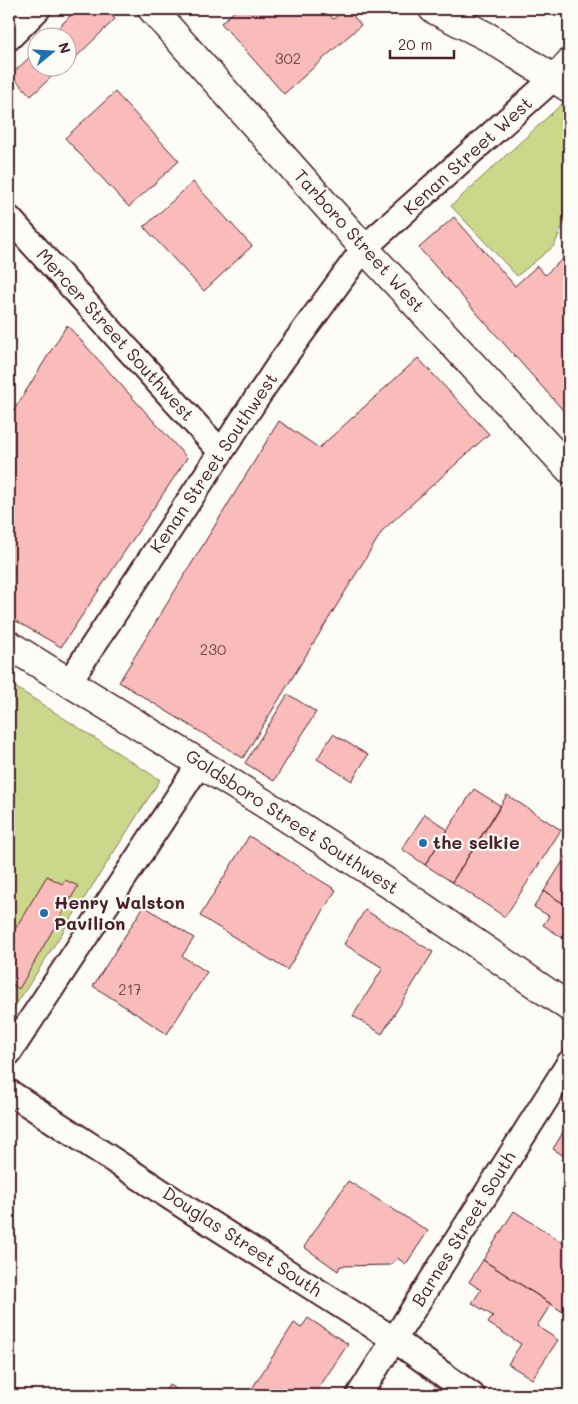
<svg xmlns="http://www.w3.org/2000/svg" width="578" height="1404" viewBox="0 0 578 1404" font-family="Mali,sans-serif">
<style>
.green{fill:#cbd78b;stroke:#8a7b5b}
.building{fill:#f9bcba;stroke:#4a1f2b}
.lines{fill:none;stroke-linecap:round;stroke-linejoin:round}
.street-casing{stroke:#4a1f2b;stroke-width:28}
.secondary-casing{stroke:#4a1f2b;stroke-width:31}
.street{stroke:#fdfcf7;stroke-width:24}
.secondary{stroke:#fdfcf7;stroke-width:28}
.poi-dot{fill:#1f6fb2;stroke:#fdfcf7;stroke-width:2}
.labels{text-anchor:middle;stroke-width:4.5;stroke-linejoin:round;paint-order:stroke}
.number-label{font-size:15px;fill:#76464f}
.street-label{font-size:18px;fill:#4a1f2b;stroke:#fdfcf7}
.poi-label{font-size:18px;font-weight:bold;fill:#4a1f2b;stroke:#fdfcf7;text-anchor:start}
</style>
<rect width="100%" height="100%" fill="#fdfcf7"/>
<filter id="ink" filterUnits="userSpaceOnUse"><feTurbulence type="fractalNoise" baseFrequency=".02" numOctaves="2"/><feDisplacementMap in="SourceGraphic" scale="10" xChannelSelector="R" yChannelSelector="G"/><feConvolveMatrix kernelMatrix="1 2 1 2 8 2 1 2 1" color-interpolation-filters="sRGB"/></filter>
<g filter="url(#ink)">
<!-- green -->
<path class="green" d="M564,102L569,107V211L554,246L517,276L451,206Z
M9,683L160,780L9,1016Z"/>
<!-- building -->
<path class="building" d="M77,9H105L115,19L69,64L68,62V38H48Z
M237,9H305L307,11L309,9H324L333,19L347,9L361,25L284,94L221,23Z
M38,49V68H61L31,96L11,75Z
M115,92L179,161L129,207L65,138Z
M193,182L252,246L204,291L144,227Z
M454,217L515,286L537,266L545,275L569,253V417L419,248Z
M67,325L187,458L61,647L9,617V418Z
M418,358L489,434L383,530L243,758L119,682L279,421L319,448Z
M288,694L316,712L274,781L245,763Z
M333,734L368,755L352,781L317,759Z
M474,789L501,806L452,882L425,865Z
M507,795L561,830L505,917L452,882Z
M425,814L448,830L425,865L402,849Z
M249,836L336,890L287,970L200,916Z
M569,852V907L544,891Z
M47,876L62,884L65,880L78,886L19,989L9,982V939Z
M544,891L569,907V942L543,925L549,916L534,907Z
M144,906L194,938L182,956L207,972L167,1034L93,986Z
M365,910L433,952L382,1034L353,1016L383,968L344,944Z
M569,1122V1159L553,1149Z
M348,1181L428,1231L406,1264L397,1258L391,1265L340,1266L338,1271L304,1247Z
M514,1211L569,1247V1316L483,1260Z
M483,1260L551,1304L537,1326L558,1340L532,1379L508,1364L521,1344L488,1323L493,1316L472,1303L481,1290L469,1282Z
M308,1318L348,1344L314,1395H248L294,1323L301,1328Z
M169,1385L186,1395H163Z"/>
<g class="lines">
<!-- street casing -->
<g class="street-casing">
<path id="street" d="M9,38L38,9
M9,218L221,452
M69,682L280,363L364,248L554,78L569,61
M9,1053L200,763
M9,1092L188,1209L395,1340L472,1395
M359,1395L569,1063"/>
</g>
<!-- secondary casing -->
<g class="secondary-casing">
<path id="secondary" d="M152,9L364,248L569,469
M433,9L488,37L569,88
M9,645L278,812L376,875L569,1007"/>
</g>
<!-- street -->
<use href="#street" class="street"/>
<!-- secondary -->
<use href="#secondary" class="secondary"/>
</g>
</g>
<!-- markers -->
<g class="poi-dot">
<circle cx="423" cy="843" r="5"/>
<circle cx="44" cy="913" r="5"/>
</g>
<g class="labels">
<!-- number labels -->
<g class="number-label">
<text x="288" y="64">302</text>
<text x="213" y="655">230</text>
<text x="130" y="995">217</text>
</g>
<!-- street labels -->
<g class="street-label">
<text transform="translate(468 156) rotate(-42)" y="6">Kenan Street West</text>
<text transform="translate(359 241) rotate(48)" y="6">Tarboro Street West</text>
<text transform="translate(115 335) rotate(48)" y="6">Mercer Street Southwest</text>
<text transform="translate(214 463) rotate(-56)" y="6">Kenan Street Southwest</text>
<text transform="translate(292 822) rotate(33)" y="6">Goldsboro Street Southwest</text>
<text transform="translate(464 1229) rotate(-58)" y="6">Barnes Street South</text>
<text transform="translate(242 1242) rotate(33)" y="6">Douglas Street South</text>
</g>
<!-- poi labels -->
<g class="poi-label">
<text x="433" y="849">the selkie</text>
<text x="54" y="909">Henry Walston<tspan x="54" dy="21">Pavilion</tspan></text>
</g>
</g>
<!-- margin -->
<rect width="578" height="1404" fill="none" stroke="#fdfcf7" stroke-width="30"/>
<rect x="15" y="15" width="548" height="1374" fill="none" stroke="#4a1f2b" stroke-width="2" filter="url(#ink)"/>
<!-- north arrow -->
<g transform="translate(52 52) rotate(72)"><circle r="24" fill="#fdfcf7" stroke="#b5a4a5"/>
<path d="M0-4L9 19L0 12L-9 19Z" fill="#1f6fb2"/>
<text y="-8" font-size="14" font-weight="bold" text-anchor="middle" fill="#4a1f2b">N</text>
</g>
<!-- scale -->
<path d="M390 50v8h64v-8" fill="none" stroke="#4a1f2b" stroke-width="2.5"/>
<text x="398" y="50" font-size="15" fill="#4a1f2b" stroke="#fdfcf7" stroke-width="4" paint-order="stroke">20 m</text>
</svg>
